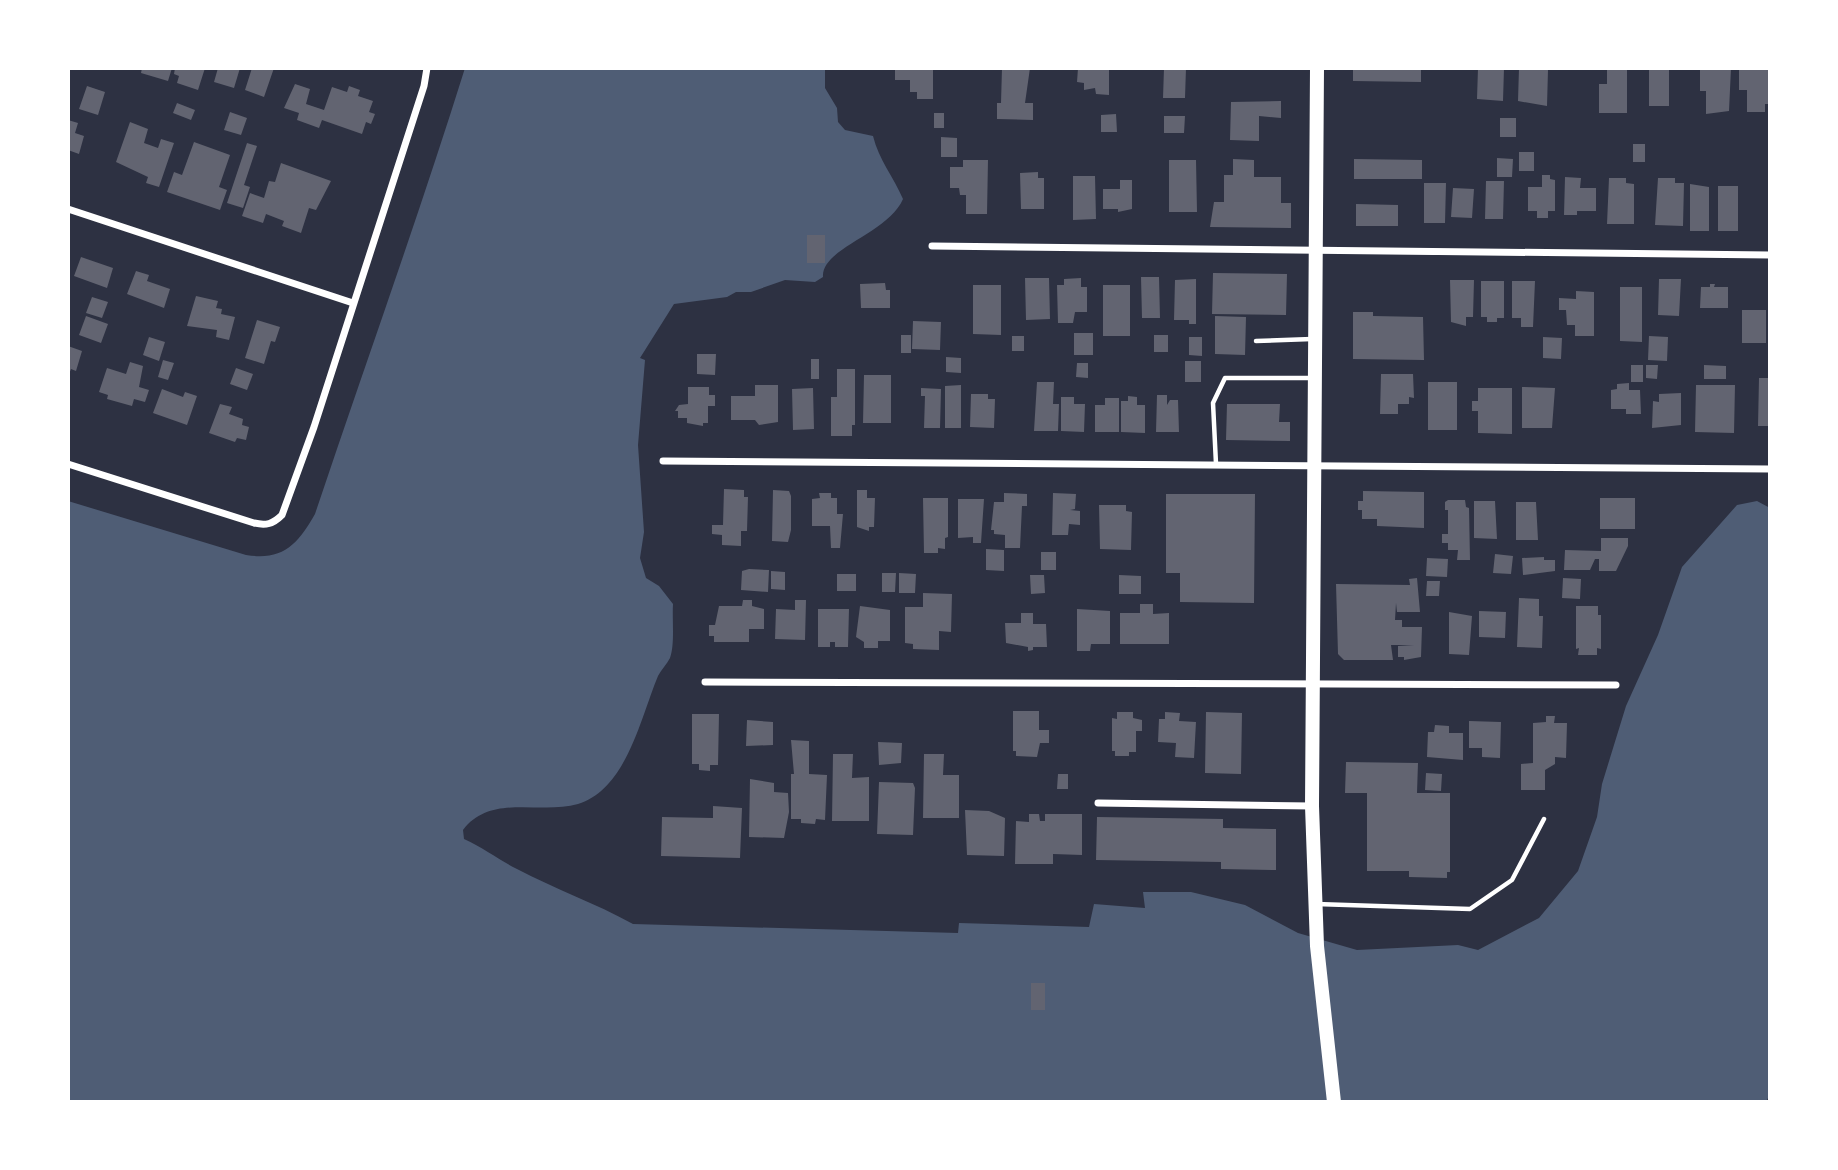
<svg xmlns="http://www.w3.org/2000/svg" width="1838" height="1170" viewBox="0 0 1838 1170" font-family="'Space Grotesk',sans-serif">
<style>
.water{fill:#4f5d75}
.building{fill:#626471}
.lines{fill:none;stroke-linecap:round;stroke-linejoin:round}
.service{stroke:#fff;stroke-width:4.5}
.minor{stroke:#fff;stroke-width:7}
.secondary{stroke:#fff;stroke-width:14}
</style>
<rect width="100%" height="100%" fill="#2d3142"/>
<!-- water -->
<path class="water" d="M465,68H825V88L837,108L838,122L845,130L873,136C879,160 893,176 903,199C888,234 821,248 823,277L815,282L785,280L751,292H736L727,297L674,304L640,358L645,360L638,445L644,532L640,558L646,578L659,586L673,604C672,620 675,644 670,658C667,664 661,670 658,676C641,716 627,789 578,804C540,815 491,793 463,830L464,839C484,848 499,860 517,869C555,889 595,903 633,924L958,933L959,923L1089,927L1094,904L1145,908L1143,892H1191L1245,905L1298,933L1357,950L1458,945L1478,950L1539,918L1578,871L1597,817L1602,784L1626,706L1658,635L1682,567L1737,505L1757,501L1770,508V1094L1766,1102H68V501L246,555C283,561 298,544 315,514C365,365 418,218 465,68Z"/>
<!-- building -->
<path class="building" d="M142,68H172L168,81L141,73Z
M175,68H205L198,90L177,83L179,76L174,74Z
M218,68H240L234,88L214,82Z
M252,68H274L264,97L245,90Z
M895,68H933V99H917V92H910V80H895Z
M1002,68H1030L1025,103H1033V120L997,119V103H1001Z
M1078,68H1109V95L1096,94L1095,88L1084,90V83L1077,82Z
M1164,68H1186L1185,98H1163Z
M1353,68H1421V82L1353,81Z
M1478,68H1504L1503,101L1477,99Z
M1519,68L1548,70L1547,106L1518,101Z
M1607,68L1627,70V113H1599V84H1607Z
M1649,68H1669V106H1649Z
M1700,68H1731L1729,111L1706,114V91H1700Z
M1739,68H1770V104H1765V112H1747V90H1739Z
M295,84L310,89L306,104L324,110L332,87L347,92L349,86L360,90L358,96L373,101L369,112L375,114L371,124L366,122L362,134L322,120L319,128L297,120L299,113L284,108Z
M87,86L105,92L98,115L79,109Z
M1281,101V118L1259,116V141L1230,140L1231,102Z
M177,103L195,110L191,120L173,113Z
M230,112L247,118L241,135L224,130Z
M934,113H944V128H934Z
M1116,114L1117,132H1101V115Z
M1164,116H1185L1184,133H1164Z
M1500,118H1516V137H1500Z
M68,120L78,123L75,133L84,136L79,154L68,150Z
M130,122L148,129L144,143L158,148L161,139L174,143L159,187L146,183L148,177L116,162Z
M941,137L957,138V157H941Z
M194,142L230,155L219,187L227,190L220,210L167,192L174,172L182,175Z
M247,143L257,146L244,185L250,187L243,208L227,203Z
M1633,144H1645V162H1633Z
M1519,152H1534V171H1519Z
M1497,158L1513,159L1512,177H1497Z
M1233,159L1254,160V177H1281V203H1291V228L1210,227L1214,202H1224V175H1233Z
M1354,159L1422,160V179H1354Z
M963,160H988L987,214H966V195H960L959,188H950V167H963Z
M1169,160H1196L1197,212H1169Z
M281,163L331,181L316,210L309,208L301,233L282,226L284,221L266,214L263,223L242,216L250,193L264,198L269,181L275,182Z
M1038,172V178H1044V209H1021L1020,173Z
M1542,175H1550V179L1555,180V211H1548V218H1537V211H1528V187H1542Z
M1073,176H1095L1096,219L1073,220Z
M1565,177L1581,178L1580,188H1596V211H1577V215H1564Z
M1609,178H1626V183L1634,184V224H1607Z
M1658,178H1675V183H1684L1683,226L1655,225Z
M1120,180H1132V209L1118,212V209H1103V189H1120Z
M1486,181H1504L1503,219H1485Z
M1424,183H1446L1445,223H1424Z
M1690,184L1709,187V231H1690Z
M1718,186H1738V231H1718Z
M1453,188L1474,189L1472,218L1451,217Z
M1356,204L1398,205V226H1356Z
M807,235H825V263H807Z
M81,257L113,268L107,288L74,276Z
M136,271L149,275L147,281L170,289L164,308L127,294Z
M1213,273L1287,274L1286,315L1212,314Z
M1141,277H1159L1160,318H1142Z
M1025,278H1049L1050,319L1026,320Z
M1081,278V287H1087V312H1075L1073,323H1058L1057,285H1064V279Z
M1196,279V324H1189V320H1174L1175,280Z
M1659,279H1681L1679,316L1658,315Z
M1450,280H1474L1473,317H1466V326L1451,322Z
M1481,281H1504V318H1497V322H1487V317H1481Z
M1512,281H1535L1533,327H1521V318H1512Z
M885,283L886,290H890V308H861L860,284Z
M1710,284H1715L1714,287H1728V308H1700L1701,287H1710Z
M973,285H1001V335L973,334Z
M1103,285H1130V336H1103Z
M1620,287H1642V342L1620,341Z
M1576,291L1594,292V336H1575V325H1567L1566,310H1559V298L1576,299Z
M196,296L218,301L216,308L222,309L221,314L235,317L229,340L216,337L217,330L187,326Z
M92,297L108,302L102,318L86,313Z
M1742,310H1766V343H1742Z
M1353,312H1373V316L1423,317L1424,360L1353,359Z
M86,316L108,324L101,343L79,335Z
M1215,316L1246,317L1245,355L1215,354Z
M257,320L280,327L275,342L271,341L264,364L245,358Z
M913,321L941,322L940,350L912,349Z
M1074,333H1093V355H1074Z
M901,335H911V353H901Z
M1154,335H1168V352H1154Z
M1012,336H1024V351H1012Z
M1649,336L1668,337L1667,361L1648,360Z
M149,337L165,342L159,361L143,355Z
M1189,337H1202V356L1189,355Z
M1543,337L1562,338L1561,359L1543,358Z
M68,346L82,351L76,371L71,369L69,374Z
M697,354H716L715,375L697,374Z
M946,357L961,358V373L946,372Z
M811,359H819V379H811Z
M163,360L174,363L168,380L158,377Z
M1185,361H1201V382H1185Z
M130,362L143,366L139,387L149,390L145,402L134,399L132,406L107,399L108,395L99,392L107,368L126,374Z
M1077,363H1088V378L1076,377Z
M1631,365H1643V382H1631Z
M1646,365H1658L1657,379L1646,378Z
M1704,365L1726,366V379H1704Z
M236,368L253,374L247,390L230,384Z
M837,369H855V425H852V436H831V397H837Z
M1381,374H1413L1414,398L1409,397V404H1398V414H1380Z
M864,375H891V423H863Z
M1759,378H1770V426H1758Z
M1037,382H1054L1053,404H1059L1058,431H1034Z
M1428,382H1457V430H1428Z
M1629,383V390H1640L1641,414H1626V409H1611V390L1617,389V384Z
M755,385H778V422L759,425L755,420H731V396H755Z
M961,385V428H945V386Z
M1696,385H1735L1734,433L1695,432Z
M688,387H709V395H715V406H708V423H703V426L687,423V418H678V411H675L679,405L688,404Z
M1522,387L1555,388L1552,428H1522Z
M813,388L814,429L793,430L792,389Z
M921,388L941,389L940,428H924L925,396H921Z
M1478,388H1512V434L1478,433V411H1472V401H1478Z
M162,389L183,397L185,392L197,396L187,425L153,413Z
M1681,393V425L1652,428L1653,401L1659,402V394Z
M971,394H988V399H995L994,428L970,427Z
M1157,395H1167V405L1170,400H1178L1179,432H1156Z
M1128,396L1137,397V405H1145V433L1121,432V401H1128Z
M1061,397H1074V404H1085L1084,432L1061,431Z
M1105,398H1119V432H1095V405H1105Z
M220,404L232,407L229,414L243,419L242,425L249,427L246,440L237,438L235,442L209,433Z
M1227,404H1280L1279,422H1290V441L1226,440Z
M724,489L744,490V497H748L747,531H741V546L722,545V535L712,534V525H723Z
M773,490L789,491L791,496V530L788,542L772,541Z
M857,490H867V498H875L874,527H869V531L857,527Z
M1363,491L1424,492V528L1377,526V519H1362V510H1358V501H1363Z
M819,493H831V498H837V514H843L840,548H831L830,526H812V499L820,498Z
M1004,493L1027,494V506H1022L1020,548H1005V535L994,534V530H991L994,502H1004Z
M1053,493L1076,494L1075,509L1070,510L1080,511V525L1069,524L1068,535H1052Z
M1166,494H1255L1254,603L1180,602V573H1166Z
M923,498H948V537L945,538V549L938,548V553H924Z
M1600,498H1635V529H1600Z
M958,499H984L981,543H973V537L958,538Z
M1448,500H1465L1466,507L1469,508L1470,560H1457L1458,550H1448V543H1442V534H1448V510H1445V502Z
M1474,501H1495L1497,539L1474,538Z
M1516,502H1536L1538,540H1516Z
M1099,505H1126V511L1132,512L1131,550L1100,549Z
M1601,538H1628V546L1616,571H1599V559H1595L1590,570H1564L1565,550L1601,551Z
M986,549L1004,550V571L986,570Z
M1041,552H1056V570H1041Z
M1495,554L1513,556L1511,574L1493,573Z
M1544,557V560H1555V571L1523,575L1522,558Z
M1427,558L1448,559L1447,577L1426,576Z
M749,569L769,570L768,592L741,590L742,571Z
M771,571L785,572V590L771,589Z
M882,573H896L895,592H882Z
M899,573L916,574L915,593H899Z
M837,574H856V591H837Z
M1030,575H1044L1045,593L1031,594Z
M1119,575L1141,576V594H1119Z
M1417,578L1420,612H1397L1396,603L1395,620H1402V627H1422L1421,657L1404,660V657H1398V646L1414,645H1391L1393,660H1344L1338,654L1336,584L1410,585L1409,579Z
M1563,578L1581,579L1580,599L1562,598Z
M1427,581H1440L1439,596H1426Z
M923,593L952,594L951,632L939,631V650L913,649V644L905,643V607H923Z
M1519,598L1539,599V616H1543L1542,648L1517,647Z
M743,600H752V606L764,609V629H749V642H714V636H709V625H715L719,606H742Z
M795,600H806L805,640L775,639L776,609L795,610Z
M1140,604H1153V614L1169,613V644H1120V613H1140Z
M860,606L890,610V641H878V648H864V642L856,637Z
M1576,606H1598V615H1601V649L1597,648V655H1578L1579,648L1576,649Z
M818,609H849L848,647H835V642H830V647H818Z
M1077,609L1110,611V644H1091L1090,651H1077Z
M1479,611L1506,612L1505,638L1479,637Z
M1449,612L1472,616L1469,655L1449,654Z
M1021,613H1033V624H1046L1047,647H1033V650L1028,651V647L1006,643L1005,623H1021Z
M1013,711H1039V730H1049V743H1040L1037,757L1016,756V751H1013Z
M1117,712H1133V718L1142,720V731H1136V752H1129V756H1115V751H1112V718L1117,719Z
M1165,712L1180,713L1179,721L1196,722L1194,758L1175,757L1176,743L1158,742L1159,719H1165Z
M1206,712L1242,713L1241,774L1205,773Z
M692,714H719L718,765H710V771L699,770V764H692Z
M1546,716H1555L1554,723H1567L1566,758L1555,757V764L1545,770V790H1521V764L1533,763V723L1546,722Z
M747,720L773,722V745L746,746Z
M1469,721L1501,722L1500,758L1482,757V748H1469Z
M1435,725L1449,726V733H1463V760L1427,757L1428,732H1434Z
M791,740L809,741V774L827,775L825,820L816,819L815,824L801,823V819H791V774H794Z
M878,742L902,743L901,763L879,765Z
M833,754H853L852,778L869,777V821H832Z
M924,754H944L943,775H959V818H923Z
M1346,762L1418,763L1417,793H1450V872H1447V878L1409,877V871H1367V793H1345Z
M1426,773L1442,774L1441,791L1425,790Z
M1058,774H1068V789H1057Z
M750,779L774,783V792L788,793L789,812L784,838L749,837Z
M879,782L913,783L915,788L913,835L877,834Z
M713,806L742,808L740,858L661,856L662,817L713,818Z
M965,810L989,811L1005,818L1004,856L967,855Z
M1029,814H1039L1040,821H1045V814H1082V855L1053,854V864H1015L1016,821L1029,822Z
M1097,817L1223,819V828L1276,829V870L1221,869V862L1096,860Z
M1031,983H1045V1010H1031Z"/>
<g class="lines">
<!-- service -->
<path class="service" d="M1256,341L1312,339
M1216,464L1213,403L1225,378H1312
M1316,904L1470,909L1512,880L1544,819"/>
<!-- minor -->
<path class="minor" d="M68,209L353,303
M932,246L1770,255
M663,461L1770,469
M68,464L254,523C266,526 273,524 282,515L314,427L424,86L427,68
M705,682L1616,685
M1098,803L1312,806"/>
<!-- secondary -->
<path class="secondary" d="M1317,68L1312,806L1317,946L1334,1102"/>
</g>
<!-- border -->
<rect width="1838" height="1170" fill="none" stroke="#ffffff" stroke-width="140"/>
</svg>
